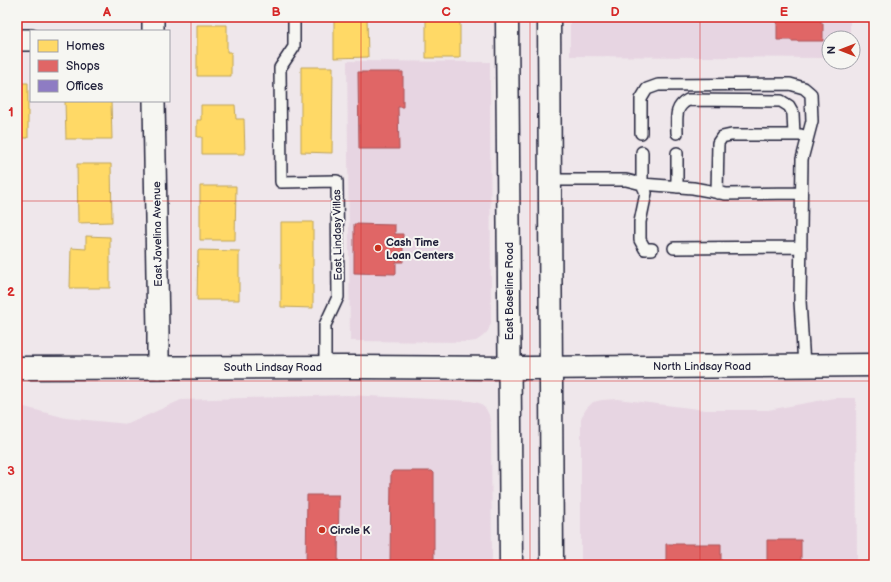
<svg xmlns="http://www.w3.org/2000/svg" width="891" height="582" viewBox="0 0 891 582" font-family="'Balsamiq Sans',sans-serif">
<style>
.built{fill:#e7d5e2}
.homes{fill:#ffd966;stroke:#bda259}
.shops{fill:#e06666;stroke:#a75259}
.offices{fill:#8e7cc3;stroke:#6e619a}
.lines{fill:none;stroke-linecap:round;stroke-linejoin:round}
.lane-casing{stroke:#22223b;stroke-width:14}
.street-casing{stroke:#22223b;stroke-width:24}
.secondary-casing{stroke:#22223b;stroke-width:25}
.primary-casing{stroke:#22223b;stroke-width:25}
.lane{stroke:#f6f6f2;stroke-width:11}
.street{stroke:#f6f6f2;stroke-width:21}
.secondary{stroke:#f6f6f2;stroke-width:22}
.primary{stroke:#f6f6f2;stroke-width:22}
.grid{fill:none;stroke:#d62828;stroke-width:1;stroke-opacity:0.55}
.poi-dot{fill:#c8321e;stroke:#f6f6f2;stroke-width:1.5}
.labels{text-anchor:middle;stroke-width:4;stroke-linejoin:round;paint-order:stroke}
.street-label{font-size:11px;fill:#22223b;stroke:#f6f6f2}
.poi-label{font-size:11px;font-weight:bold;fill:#22223b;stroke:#f6f6f2;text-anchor:start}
.neatline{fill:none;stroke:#d62828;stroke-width:1.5}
.grid-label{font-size:13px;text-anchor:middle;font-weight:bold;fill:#d62828}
</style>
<rect width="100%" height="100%" fill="#efe7eb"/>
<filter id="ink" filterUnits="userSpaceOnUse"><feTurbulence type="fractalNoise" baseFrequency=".025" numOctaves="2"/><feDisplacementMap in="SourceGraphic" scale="8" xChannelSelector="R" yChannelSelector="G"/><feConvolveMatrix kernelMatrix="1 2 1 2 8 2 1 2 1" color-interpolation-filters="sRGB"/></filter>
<g filter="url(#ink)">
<!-- built -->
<path class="built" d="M570,17H850V38H829V58L570,56Z
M347,61L490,62L491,323L488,331L482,337L476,341L468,342L350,341Z
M347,395L471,401L479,403L486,409L489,415L491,425L492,565H17V405L66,418L128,424L181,400Z
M834,398H856L857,565H581V418L586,409L593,402L602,400L617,399L706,410H768Z"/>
<!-- homes -->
<path class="homes" d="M334,17H367L368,57L334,58Z
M426,17H460V58H426Z
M197,25H227V52H231V76H197Z
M301,67H333L332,153L301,152Z
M17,83H28V138H17Z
M65,101H111L112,139H66Z
M201,105H235L236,119H244L245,154H202V137H197V120H201Z
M77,164H111L112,222L78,223Z
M200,186H236L235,240H200Z
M281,222H313V308L281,307Z
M86,236L110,237V288H70L71,248L86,249Z
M198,250L239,251V300H197Z"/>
<!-- shops -->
<path class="shops" d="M777,17H821V23H823V41H791V40H777Z
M358,72H403V107H398L399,149H359Z
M354,224L395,225V234H403V262H396V274L354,273Z
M393,471H432L434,473V565H390L391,473Z
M307,495H339L338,565H306Z
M767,540H801V565H767Z
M666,544H721V565H666Z"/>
<!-- offices -->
<path class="offices" d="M17,271H18V309H17Z"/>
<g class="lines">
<!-- lane casing -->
<g class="lane-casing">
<path id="lane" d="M294,17V47L280,68L281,182L337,181L338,297L325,325V367
M641,133V99L647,89L658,85L790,84L804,88L811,94L812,121L802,159L800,301L804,365
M677,133C677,118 674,107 688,100L781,101L789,106L793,113L794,135
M642,152V184L646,193L640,222V240L645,249H652
M677,153V187
M550,180H626L642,184L693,188L726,194L801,193
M717,193L718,143L722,137L731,135H801
M674,248L801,247"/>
</g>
<!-- street casing -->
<g class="street-casing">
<path id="street" d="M153,17V31
M17,40H31
M154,101L158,333V368"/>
</g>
<!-- secondary casing -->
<g class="secondary-casing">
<path id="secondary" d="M17,368L354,367L529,368L874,365"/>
</g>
<!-- primary casing -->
<g class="primary-casing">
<path id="primary" d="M507,17L511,565
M549,17L552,565"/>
</g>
<!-- lane -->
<use href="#lane" class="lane"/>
<!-- street -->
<use href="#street" class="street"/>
<!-- secondary -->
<use href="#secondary" class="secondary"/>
<!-- primary -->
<use href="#primary" class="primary"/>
</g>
</g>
<!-- grid -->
<path class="grid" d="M191,17V565M361,17V565M530,17V565M700,17V565M17,201H874M17,381H874"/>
<!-- markers -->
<g class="poi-dot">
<circle cx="378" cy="248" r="4"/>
<circle cx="322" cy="530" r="4"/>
</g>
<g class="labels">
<!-- street labels -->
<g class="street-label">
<text transform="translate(157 234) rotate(-91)" y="4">East Javelina Avenue</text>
<text transform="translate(337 235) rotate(-91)" y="4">East Lindasy Villas</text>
<text transform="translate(509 291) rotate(-90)" y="4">East Baseline Road</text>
<text x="702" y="370">North Lindsay Road</text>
<text x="273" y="371">South Lindsay Road</text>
</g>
<!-- poi labels -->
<g class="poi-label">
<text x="386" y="246">Cash Time<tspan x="386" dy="13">Loan Centers</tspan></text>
<text x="330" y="534">Circle K</text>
</g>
</g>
<!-- margin -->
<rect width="891" height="582" fill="none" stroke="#f6f6f2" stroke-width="44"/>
<!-- legend -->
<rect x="30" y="30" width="140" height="72" fill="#f6f6f2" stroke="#a1a1a9"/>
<rect x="38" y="40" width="20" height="12" fill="#ffd966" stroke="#a1a1a9"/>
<text x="66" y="50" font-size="12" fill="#22223b">Homes</text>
<rect x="38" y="60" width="20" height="12" fill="#e06666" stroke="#a1a1a9"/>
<text x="66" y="70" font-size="12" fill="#22223b">Shops</text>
<rect x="38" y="80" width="20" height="12" fill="#8e7cc3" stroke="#a1a1a9"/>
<text x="66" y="90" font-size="12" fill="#22223b">Offices</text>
<!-- north arrow -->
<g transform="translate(841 50) rotate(270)"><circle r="19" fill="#f6f6f2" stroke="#a1a1a9"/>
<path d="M0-3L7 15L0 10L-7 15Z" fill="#c8321e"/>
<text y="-6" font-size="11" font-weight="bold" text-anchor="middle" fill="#22223b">N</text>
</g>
<rect x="22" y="22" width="847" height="538" class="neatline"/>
<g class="grid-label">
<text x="107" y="16">A</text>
<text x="276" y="16">B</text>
<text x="446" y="16">C</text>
<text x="615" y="16">D</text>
<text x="784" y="16">E</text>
<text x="11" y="116">1</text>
<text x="11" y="296">2</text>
<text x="11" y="475">3</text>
</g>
</svg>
